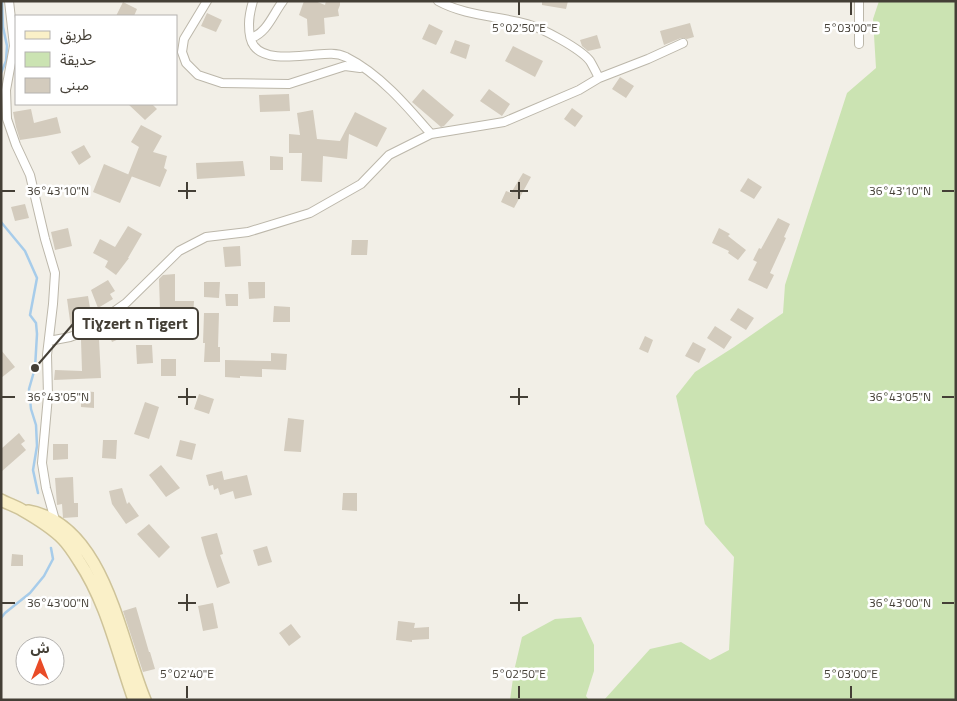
<svg xmlns="http://www.w3.org/2000/svg" width="957" height="701" viewBox="0 0 957 701" font-family="'Titillium Web','Noto Sans Arabic',sans-serif">
<style>
.green{fill:#cbe3b2}
.lines{fill:none;stroke-linecap:round;stroke-linejoin:round}
.stream{stroke:#a7ccea;stroke-width:2.5}
.building{fill:#d3cbbd}
.street-casing{stroke:#bcb7aa;stroke-width:10}
.secondary-casing{stroke:#cec399;stroke-width:14}
.street{stroke:#fff;stroke-width:8}
.secondary{stroke:#faf0c8;stroke-width:11}
.ticks{fill:none;stroke:#443f36;stroke-width:2}
.ticks-label{font-size:12px;text-anchor:middle;fill:#443f36;stroke:#fff;stroke-width:5;stroke-linejoin:round;paint-order:stroke}
.leader{fill:none;stroke:#443f36;stroke-width:2}
.callout-dot{fill:#443f36;stroke:#fff;stroke-width:2}
.callout{fill:#fff;stroke:#443f36;stroke-width:2}
.callout-label{font-size:16px;text-anchor:middle;font-weight:bold;fill:#443f36}
</style>
<rect width="100%" height="100%" fill="#f2efe7"/>
<!-- green -->
<path class="green" d="M879,1H956V700H604L650,649L681,642L710,660L729,650L734,557L705,524L676,396L695,372L734,347L783,313L785,285L847,93L876,68L873,19Z
M581,617L594,645V671L586,696L589,700H510L514,671L522,637L555,619Z"/>
<g class="lines">
<!-- stream -->
<path class="stream" d="M1,73L6,61L7,46L3,27L2,1
M1,222L25,251L37,278L30,315L36,323L37,334L35,368L29,389L31,409L36,425L37,446L33,470L38,493
M1,618L5,613L30,593L44,576L53,559L51,548"/>
</g>
<!-- building -->
<path class="building" d="M304,1H315L325,5L326,1H340V5L338,10L339,16L324,18L325,34L308,36L307,19L299,15Z
M542,1H568L566,9L542,5Z
M123,2L137,9L134,16H116Z
M207,13L222,20L216,32L201,26Z
M690,23L694,37L687,39L684,38H681L664,45L660,31Z
M429,24L443,31L436,45L422,39Z
M597,35L601,48L588,51L582,46L580,40Z
M455,40L470,45L466,59L450,53Z
M513,46L543,61L535,77L505,61Z
M620,77L634,86L626,98L612,89Z
M423,89L454,115L444,126L441,127L412,102Z
M489,89L510,104L502,116L480,101Z
M289,94L290,111L260,112L259,95Z
M128,104H152L157,109L145,120Z
M572,108L583,116L575,127L564,119Z
M31,109L34,123L57,117L61,133L46,136L20,140L16,127L13,112Z
M313,110L317,139L340,141L355,112L387,128L377,147L349,134L347,159L323,156L322,182L301,181L302,153H289V134L300,135L297,113Z
M141,125L162,136L153,152L167,156L164,168L167,170L160,187L128,175L139,147L131,142Z
M84,145L91,157L79,165L71,152Z
M270,156L283,157V170H270Z
M243,161L245,176L197,179L196,163Z
M104,164L132,176L120,203L93,192Z
M523,173L531,177L520,197L514,208L501,202L506,191L511,193Z
M748,178L762,187L754,199L740,191Z
M25,204L29,218L15,221L11,207Z
M778,218L790,224L784,237L786,238L770,273L774,275L767,289L748,280L757,262L753,260L759,248L761,249Z
M128,226L142,234L128,258H129L116,275L105,267L108,261L93,253L100,239L115,247Z
M68,228L72,246L55,250L51,232Z
M719,228L730,234L728,236L746,250L738,260L728,253L729,251L712,243Z
M352,240H368L367,255H351Z
M240,246L241,266L225,267L223,247Z
M175,274V301H194L193,317H183V310H160L159,279L163,275Z
M108,280L115,291L110,294L113,299L98,308L91,290Z
M204,282H220L219,298L204,297Z
M248,282H265V298L249,299Z
M225,294H238V306H226Z
M88,296L92,320L83,326L71,328L67,299Z
M274,306L290,307V322H273Z
M738,308L754,318L746,330L730,320Z
M204,313H219L218,347H220V362H204L205,343H203Z
M121,318L128,335L112,342L105,325Z
M715,326L732,337L724,349L707,338Z
M645,336L653,340L648,353L639,349Z
M99,339L101,378L54,380L55,370L82,371L81,340Z
M693,342L706,349L699,363L685,356Z
M136,345H152L153,363L137,364Z
M1,350L15,367L1,378Z
M271,353L287,354L286,370L262,369V377L240,376V378L225,377V360L271,361Z
M161,359H176V376H161Z
M81,391L94,392V408L81,407Z
M199,394L214,399L209,414L194,409Z
M145,402L159,407L149,439L134,434Z
M288,418L304,420L301,452L284,451Z
M19,433L25,441L21,444L26,450L1,472V449Z
M103,440H117L116,459L102,458Z
M180,440L196,444L192,460L176,456Z
M53,444H68V459L53,460Z
M161,465L180,488L166,497L149,475Z
M222,471L224,480L247,475L252,495L235,499L233,491L220,495L218,488L214,490L213,485L209,486L206,475Z
M73,477L74,503H78V517L63,518L62,504L57,505L55,478Z
M122,488L127,504L129,502L139,516L126,524L112,504L109,491Z
M343,493H357V511L342,510Z
M149,524L170,547L159,558L137,534Z
M217,533L223,554L220,555L230,583L217,588L206,555L201,537Z
M267,546L272,562L258,566L253,550Z
M12,554L23,555V566H11Z
M213,603L218,628L203,631L198,606Z
M136,607L149,652H150L155,669L143,672L123,611Z
M398,621L415,623L414,628L429,627V639L412,640V642L396,640Z
M291,624L301,637L289,646L279,633Z"/>
<g class="lines">
<!-- street casing -->
<g class="street-casing">
<path id="street" d="M9,1L14,46L6,90L7,119L16,145L30,175L45,239L55,273L53,304L47,355L48,396L42,463L46,488L55,520
M207,1L184,39L182,52L186,63L198,75L222,83L289,84L345,66L360,68
M253,1C251,8 249,17 249,24C249,30 250,41 254,46C265,61 296,56 312,55C324,54 335,52 346,57C380,74 407,106 431,134
M438,1C465,16 498,16 527,24C542,28 581,49 590,61C593,66 596,72 599,78
M251,38C267,33 273,14 283,1
M859,44V1
M49,341L70,337L86,331L126,303L179,251L206,237L248,232L310,213L361,184L389,155L431,134L504,122L579,90L599,78L648,59L683,43"/>
</g>
<!-- secondary casing -->
<g class="secondary-casing">
<path id="secondary" d="M1,500C8,504 16,506 22,510C36,518 52,528 63,539C69,545 74,553 79,561C107,603 117,652 134,700
M28,511C105,524 120,641 145,700"/>
</g>
<!-- street -->
<use href="#street" class="street"/>
<!-- secondary -->
<use href="#secondary" class="secondary"/>
</g>
<!-- ticks -->
<path class="ticks" d="M519,2V15M851,2V15M187,182V199M519,182V199M2,191H15M178,191H196M510,191H528M942,191H954M187,388V405M519,388V405M2,397H15M178,397H196M510,397H528M942,397H954M187,594V611M519,594V611M2,603H15M178,603H196M510,603H528M942,603H954M187,686V698M519,686V698M851,686V698"/>
<g class="ticks-label">
<text x="519" y="32">5°02'50"E</text>
<text x="851" y="32">5°03'00"E</text>
<text x="58" y="195">36°43'10"N</text>
<text x="900" y="195">36°43'10"N</text>
<text x="58" y="401">36°43'05"N</text>
<text x="900" y="401">36°43'05"N</text>
<text x="58" y="607">36°43'00"N</text>
<text x="900" y="607">36°43'00"N</text>
<text x="187" y="678">5°02'40"E</text>
<text x="519" y="678">5°02'50"E</text>
<text x="851" y="678">5°03'00"E</text>
</g>
<!-- callouts -->
<path class="leader" d="M35 368L73 324"/>
<circle class="callout-dot" cx="35" cy="368" r="5"/>
<rect class="callout" x="73" y="308" width="125" height="31" rx="5"/>
<g class="callout-label">
<text x="135" y="329">Tiɣzert n Tigert</text>
</g>
<!-- border -->
<rect width="957" height="701" fill="none" stroke="#443f36" stroke-width="5"/>
<!-- legend -->
<rect x="15" y="15" width="162" height="90" fill="#ffffff" stroke="#b4b2af"/>
<rect x="25" y="31" width="25" height="8" fill="#faf0c8" stroke="#b4b2af"/>
<text x="60" y="40" font-size="15" fill="#443f36">طريق</text>
<rect x="25" y="52" width="25" height="15" fill="#cbe3b2" stroke="#b4b2af"/>
<text x="60" y="65" font-size="15" fill="#443f36">حديقة</text>
<rect x="25" y="78" width="25" height="15" fill="#d3cbbd" stroke="#b4b2af"/>
<text x="60" y="90" font-size="15" fill="#443f36">مبنى</text>
<!-- north arrow -->
<g transform="translate(40 661)"><circle r="24" fill="#ffffff" stroke="#b4b2af"/>
<path d="M0-4L9 19L0 12L-9 19Z" fill="#e94b27"/>
<text y="-8" font-size="14" font-weight="bold" text-anchor="middle" fill="#443f36">ش</text>
</g>
</svg>
